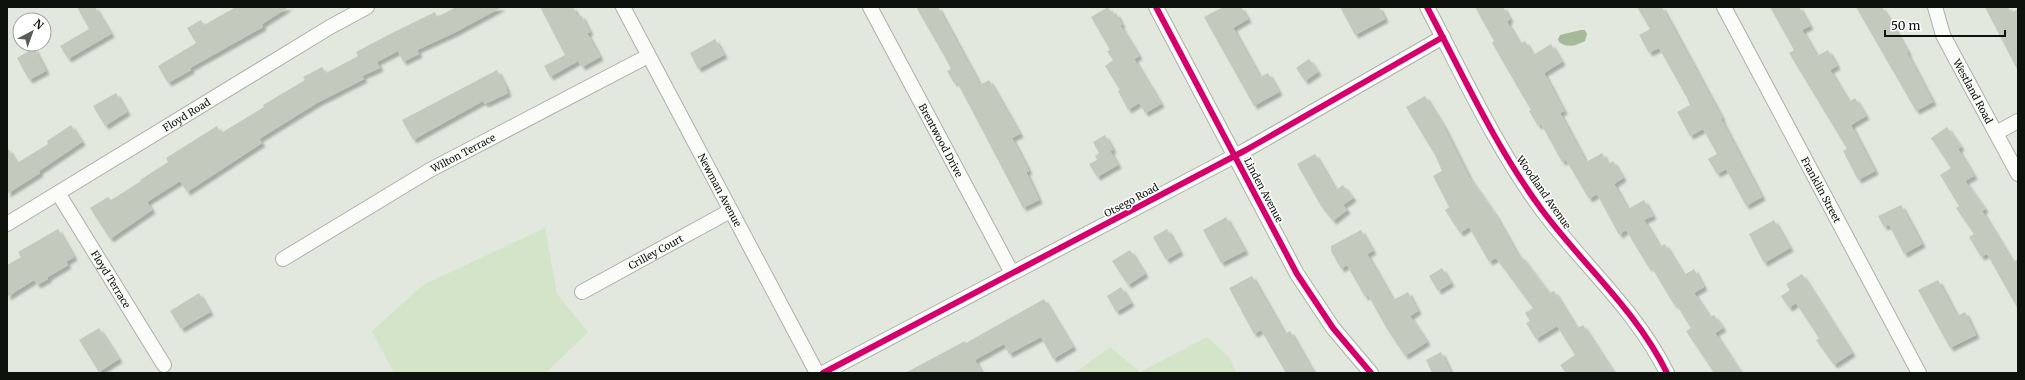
<svg xmlns="http://www.w3.org/2000/svg" width="2025" height="380" viewBox="0 0 2025 380" font-family="Merriweather,serif">
<style>
.green{fill:#d3e4c8}
.water{fill:#a6ba99}
.building{fill:#c3cabd;filter:url(#shadow)}
.lines{fill:none;stroke-linecap:round;stroke-linejoin:round}
.street-casing{stroke:#abb0a8;stroke-width:16}
.street{stroke:#fbfcfa;stroke-width:14}
.cycleway-casing{stroke:#fff;stroke-width:8}
.cycleway{stroke:#d6006c;stroke-width:6}
.labels{text-anchor:middle;stroke-width:3;stroke-linejoin:round;paint-order:stroke}
.street-label{font-size:10px;fill:#0e120c;stroke:#fff}
</style>
<defs>
<filter id="shadow"><feDropShadow dx="3.5" dy="3.5" stdDeviation="1" flood-color="#0004"/></filter>
</defs>
<rect width="100%" height="100%" fill="#e2e8de"/>
<!-- green -->
<path class="green" d="M545,228L557,294L588,332L546,373H394L372,331L423,285Z
M1207,337L1229,357L1237,373H1075L1110,347L1140,372Z"/>
<!-- water -->
<path class="water" d="M1581,30H1585L1587,34L1585,41C1577,45 1568,49 1559,42L1558,39L1560,35Z"/>
<!-- building -->
<path class="building" d="M77,7H95L111,34L68,59L60,46L89,29L85,21L86,20H84Z
M236,7H289L262,24L263,27L190,68L191,70L168,83L158,66L196,43L187,28L201,20L204,25Z
M456,7H502L454,33L417,50L419,54L403,62L398,51L377,62L380,68L362,76L364,79L317,103L259,139L262,143L187,192L180,181L147,202L152,210L110,239L90,208L108,197L111,200L141,181L140,180L168,162L166,158L217,126L221,133L264,107L263,105L305,80L303,77L322,67L326,73L358,56L356,52L390,34L435,12L437,17Z
M540,7H573L578,17L581,15L590,32L587,33L600,57L582,67L578,61L550,77L544,66L565,55Z
M916,7H938L980,85L989,80L1020,134L1012,138L1029,171L1026,172L1039,200L1023,208L957,82L954,83L947,71L951,69L946,59Z
M1108,7L1113,15L1116,13L1122,25H1120L1139,56L1134,59L1161,104L1145,113L1139,103L1128,110L1118,91L1120,90L1105,66L1113,60L1107,51L1110,50L1091,17Z
M1223,7H1241L1248,19L1233,28L1260,77L1268,73L1279,92L1254,106L1204,17Z
M1340,7H1379L1385,19L1355,35Z
M1475,7H1503L1510,19L1507,22L1520,44L1525,41L1533,55L1551,44L1562,62L1544,73L1564,111L1560,113L1586,162L1602,153L1608,164L1613,161L1623,178L1614,184L1628,209L1644,200L1653,216L1644,220L1660,247L1665,244L1684,275L1694,269L1704,287L1694,293L1710,317L1714,315L1723,328L1715,333L1741,373H1714L1686,331L1691,328L1676,304L1674,305L1651,266L1649,268L1626,230L1619,235L1597,194L1589,199L1566,160L1562,162L1541,124L1538,126L1529,111L1531,110L1492,43L1494,41Z
M1637,7H1662L1722,118L1721,119L1762,197L1746,206L1726,169L1717,174L1708,159L1717,154L1703,129L1690,136L1677,112L1690,105L1687,98L1659,48L1649,53L1639,35L1650,29Z
M1770,7H1799L1810,26L1802,30L1817,56L1828,50L1837,66L1830,70L1849,102L1855,98L1866,116L1851,125L1875,171L1858,180L1843,151L1847,149L1789,53L1794,50Z
M1856,7H1882L1908,52L1907,53L1933,102L1916,111Z
M1985,7H2008L2011,13L2018,9V71Z
M715,39L724,55L698,69L690,53Z
M34,48L46,71L29,80L17,58Z
M1309,59L1318,72L1305,81L1296,68Z
M497,70L507,89H506L508,93L485,104L483,101L413,140L402,120Z
M116,93L127,112L105,126L93,106Z
M1425,96L1443,125L1469,177L1496,216L1519,257L1521,256L1549,293L1554,291L1577,328L1583,325L1614,373H1566L1560,365L1575,355L1557,326L1536,339L1526,323L1530,321L1525,313L1533,308L1496,258L1489,262L1469,227L1460,233L1445,210L1449,207L1433,176L1442,171L1435,155L1406,107Z
M71,125L82,142L39,171L40,173L7,194V147L17,163L48,144L47,141Z
M1947,127L1961,147L1958,149L1974,176L1965,181L1985,209L1982,211L2013,262L2018,259V309L1987,254L1981,257L1969,237L1974,234L1956,208L1959,206L1940,175L1951,168L1931,138Z
M1105,135L1113,150L1110,151L1118,165L1097,177L1089,164L1097,160L1095,156L1099,153L1093,142Z
M1315,154L1336,190L1343,185L1353,198L1343,205L1347,210L1333,221L1321,206L1297,164Z
M1901,205L1922,244L1904,254L1889,225L1884,227L1878,216Z
M1226,217L1245,251L1221,263L1203,230Z
M1774,220L1790,248L1764,263L1749,234Z
M58,229L74,257L66,262L68,265L48,277V279L37,285L34,280L7,297V265L21,257L18,252Z
M1167,229L1180,252L1166,260L1153,237Z
M1361,230L1373,251L1367,254L1393,300L1408,292L1418,311L1410,316L1427,342L1405,356L1387,329L1368,295L1365,297L1347,265L1341,269L1331,251V246Z
M1130,250L1145,274L1128,285L1112,261Z
M1442,268L1451,283L1438,291L1429,276Z
M1802,274L1852,353L1834,365L1816,340L1819,338L1796,303L1789,308L1781,296L1790,290L1786,284Z
M1252,276L1285,334L1290,331L1314,373H1286L1261,330L1254,334L1229,288Z
M1938,280L1957,316L1965,312L1976,335L1950,348L1918,290Z
M1121,287L1131,303L1116,312L1107,296Z
M199,293L210,312L181,329L170,311Z
M1044,299L1073,347L1053,359L1041,337L1009,354L1004,344L975,360L982,373H905L965,341L966,343Z
M99,328L119,359L99,372L79,340Z
M1441,352L1451,373H1432L1426,360Z"/>
<g class="lines">
<!-- street casing -->
<g class="street-casing">
<g id="street">
<path id="s1" d="M623,7L817,373"/>
<path id="s2" d="M870,7L1012,273"/>
<path d="M1156,7L1297,274L1333,328L1371,373"/>
<path d="M1427,7C1463,75 1496,148 1542,210C1583,265 1636,310 1667,373"/>
<path id="s3" d="M1724,7L1919,373"/>
<path id="s4" d="M1935,7L1943,35L1952,52L2018,174"/>
<path d="M1996,133L2018,121"/>
<path id="s5" d="M58,193L164,365"/>
<path id="s6" d="M7,224L330,27L367,7"/>
<path id="s7" d="M283,259L430,170L648,56"/>
<path id="s8" d="M582,292L730,211"/>
<path d="M823,373L1246,150L1443,37"/>
</g>
</g>
<!-- street -->
<use href="#street" class="street"/>
<!-- cycleway casing -->
<g class="cycleway-casing">
<path id="cycleway" d="M1156,7L1297,274L1333,328L1371,373
M1427,7C1463,75 1496,148 1542,210C1583,265 1636,310 1667,373
M823,373L1246,150L1443,37"/>
</g>
<!-- cycleway -->
<use href="#cycleway" class="cycleway"/>
</g>
<g class="labels">
<!-- street labels -->
<g class="street-label">
<text dy="4" stroke="none"><textPath href="#s4" startOffset="93">Westland Road</textPath></text>
<text dy="4" stroke="none"><textPath href="#s6" startOffset="210">Floyd Road</textPath></text>
<text dy="4" stroke="none"><textPath href="#s2" startOffset="151">Brentwood Drive</textPath></text>
<text dy="4" stroke="none"><textPath href="#s7" startOffset="209">Wilton Terrace</textPath></text>
<text dy="4" stroke="none"><textPath href="#s1" startOffset="207">Newman Avenue</textPath></text>
<text transform="translate(1264 190) rotate(62)" y="4">Linden Avenue</text>
<text dy="4" stroke="none"><textPath href="#s3" startOffset="207">Franklin Street</textPath></text>
<text transform="translate(1544 192) rotate(55)" y="4">Woodland Avenue</text>
<text transform="translate(1131 200) rotate(-28)" y="4">Otsego Road</text>
<text dy="4" stroke="none"><textPath href="#s8" startOffset="84">Crilley Court</textPath></text>
<text dy="4" stroke="none"><textPath href="#s5" startOffset="101">Floyd Terrace</textPath></text>
</g>
</g>
<!-- border -->
<rect width="2025" height="380" fill="none" stroke="#0e120c" stroke-width="16"/>
<!-- north arrow -->
<g transform="translate(32 32) rotate(41)"><circle r="19" fill="#ffffff" stroke="#9fa09e"/>
<path d="M0-3L7 15L0 10L-7 15Z" fill="#585d56"/>
<text y="-6" font-size="11" font-weight="bold" text-anchor="middle" fill="#0e120c">N</text>
</g>
<!-- scale -->
<path d="M1885 30v6h120v-6" fill="none" stroke="#0e120c" stroke-width="2"/>
<text x="1891" y="30" font-size="12" fill="#0e120c" stroke="#ffffff" stroke-width="3" paint-order="stroke">50 m</text>
</svg>
